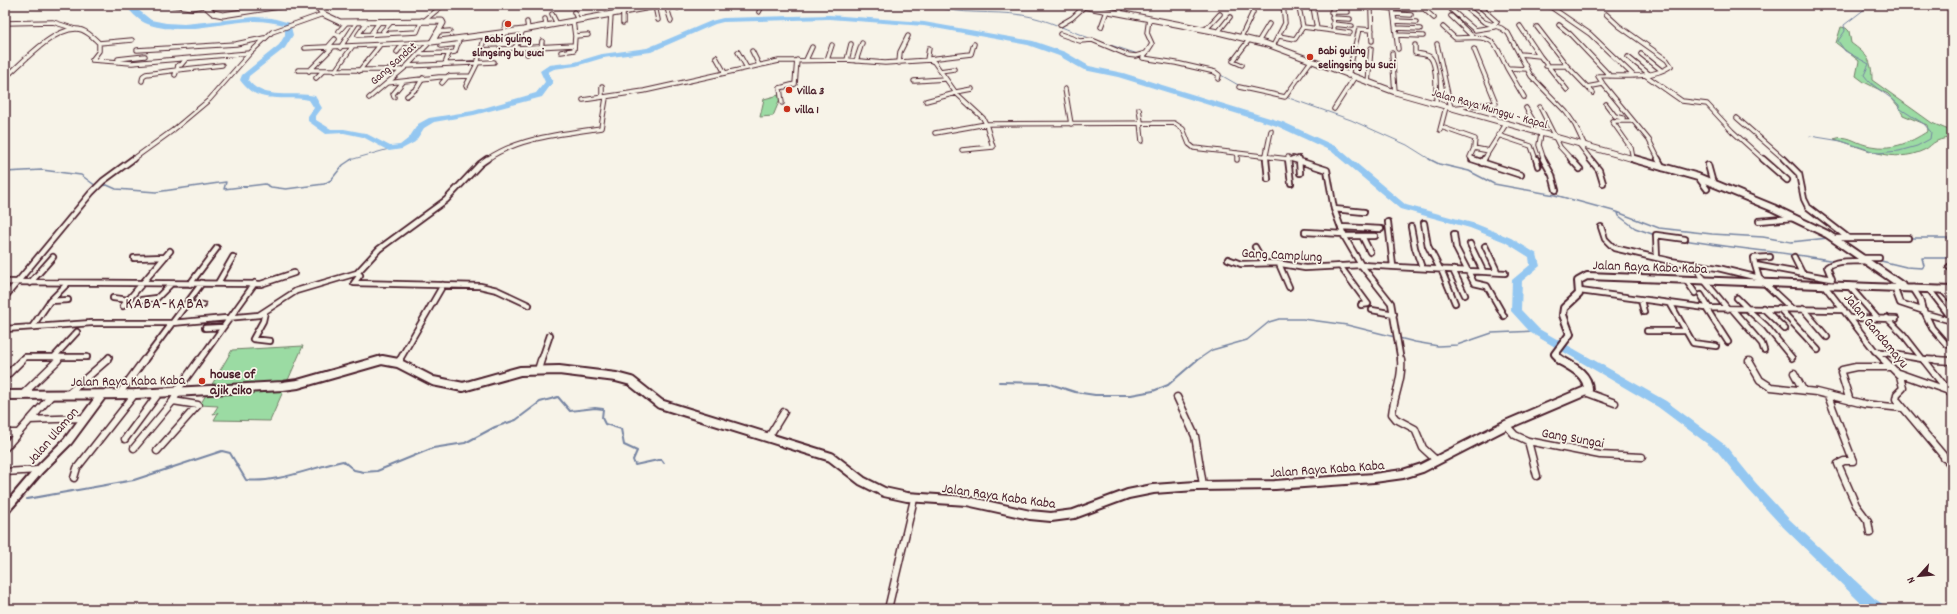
<svg xmlns="http://www.w3.org/2000/svg" width="1957" height="614" viewBox="0 0 1957 614" font-family="Dekko,sans-serif">
<style>
.green{fill:#9bdba3;stroke:#727d67}
.lines{fill:none;stroke-linecap:round;stroke-linejoin:round}
.stream-far2{stroke:#7684a2;stroke-width:1}
.stream-far1{stroke:#7684a2;stroke-width:1.5}
.stream{stroke:#7684a2;stroke-width:2}
.river{fill:#94c7f1;fill-rule:evenodd}
.street-far2-casing{stroke:#4a1f2b;stroke-width:5.5}
.street-far1-casing{stroke:#4a1f2b;stroke-width:8}
.street-casing{stroke:#4a1f2b;stroke-width:9}
.secondary-far2-casing{stroke:#4a1f2b;stroke-width:7}
.secondary-far1-casing{stroke:#4a1f2b;stroke-width:10}
.secondary-casing{stroke:#4a1f2b;stroke-width:12}
.street-far2{stroke:#f7f3e8;stroke-width:3.5}
.street-far1{stroke:#f7f3e8;stroke-width:4.5}
.street{stroke:#f7f3e8;stroke-width:6}
.secondary-far2{stroke:#f7f3e8;stroke-width:5}
.secondary-far1{stroke:#f7f3e8;stroke-width:6}
.secondary{stroke:#f7f3e8;stroke-width:8}
.poi-dot{fill:#c8321e;stroke:#f7f3e8;stroke-width:1.5}
.labels{text-anchor:middle;stroke-width:3.5;stroke-linejoin:round;paint-order:stroke}
.far-poi-label{font-size:12px;font-weight:bold;fill:#4a1f2b;stroke:#f7f3e8;text-anchor:start}
.far-street-label{font-size:12px;fill:#4a1f2b;stroke:#f7f3e8}
.street-label{font-size:14px;fill:#4a1f2b;stroke:#f7f3e8}
.poi-label{font-size:14px;font-weight:bold;fill:#4a1f2b;stroke:#f7f3e8;text-anchor:start}
.quarter-label{font-size:16px;letter-spacing:1px;fill:#4a1f2b;stroke:#f7f3e8}
</style>
<rect width="100%" height="100%" fill="#f7f3e8"/>
<filter id="ink" filterUnits="userSpaceOnUse"><feTurbulence type="fractalNoise" baseFrequency=".025" numOctaves="2"/><feDisplacementMap in="SourceGraphic" scale="8" xChannelSelector="R" yChannelSelector="G"/><feConvolveMatrix kernelMatrix="1 2 1 2 8 2 1 2 1" color-interpolation-filters="sRGB"/></filter>
<g filter="url(#ink)">
<!-- green -->
<path class="green" d="M1841,27L1846,28L1849,31L1851,43C1867,55 1872,59 1872,80L1932,123L1951,131L1952,138C1947,138 1941,139 1937,141C1932,143 1929,148 1924,150C1893,165 1863,147 1834,139C1847,134 1854,142 1866,145C1891,151 1908,144 1928,131L1927,125L1903,115L1898,106L1888,94L1864,82L1856,76L1859,61L1836,43Z
M779,95L781,97L773,116L760,117L764,99Z
M303,346L270,421L214,420L218,413L213,414L218,406L200,405L232,350Z"/>
<g class="lines">
<!-- stream-far2 -->
<path class="stream-far2" d="M931,5C961,16 991,10 1022,15C1047,19 1069,31 1092,39
M1098,41L1138,54
M1219,74L1240,86
M1286,97L1351,120L1407,145L1431,160
M1810,136L1841,141L1878,153L1899,151L1917,146L1930,139L1931,132L1924,124L1899,108V105C1888,94 1873,88 1864,75L1869,64L1845,51L1838,41L1845,31L1844,25L1870,5
M350,160L389,149"/>
<!-- stream-far1 -->
<path class="stream-far1" d="M1429,159L1439,164L1469,171L1494,184L1555,195L1617,212L1659,228L1712,234L1763,237L1791,242L1828,238
M5,172L42,170L81,175L96,186
M100,186L107,185L116,189L156,192L226,182L224,189L265,184L271,187L286,189L324,184L331,180L343,165L352,159
M1618,213L1619,216L1635,228L1655,235
M1908,238H1952
M1685,240C1735,249 1785,252 1835,261
M1877,260L1906,267L1922,268L1924,266L1922,258H1952
M1196,361L1212,350L1247,340L1269,322L1279,319H1303L1347,325L1415,342L1438,346L1457,345L1492,333L1535,331"/>
<!-- stream -->
<path class="stream" d="M999,382L1047,383L1075,392L1095,395H1131L1153,391L1168,385L1197,360
M27,499L134,480L222,451L230,453L246,480C276,484 313,467 343,461L354,470L364,472L377,471L433,448L465,443L495,427L516,420L540,402L558,397L570,411L595,408L603,409L602,418L605,424L621,429L624,445L637,451L633,460L635,465L658,460H662L664,463"/>
<!-- river -->
<path class="river" d="M125,5H132L151,20L166,23L184,24L255,17L272,18L290,23L293,35L285,48L249,76L248,80C263,101 292,91 315,96L322,108L316,116V120L331,129H344L365,133L390,146L400,145L409,138L418,124L429,118L473,111L536,93L545,82L540,71L549,65L575,62L602,54L647,48L711,21L723,18L829,15L924,22L1033,41L1065,52L1089,66L1123,73L1283,122L1337,147L1406,205L1476,224L1511,238L1537,254L1540,266L1522,281L1521,310L1539,329L1666,401L1725,445L1755,482L1788,518L1875,599L1884,605L1886,609H1868L1865,607L1780,524L1747,488L1717,451L1658,407L1531,333L1511,311L1512,280L1530,265L1529,257L1505,242L1470,228L1400,209L1331,151L1277,126L1118,77L1084,70L1059,56L1028,45L924,26L829,19L723,22L715,24L651,52L603,58L576,66L554,69L548,72L553,82L542,97L474,115L434,122L424,128L415,142L402,149L389,151L363,137L344,133L326,134L308,121V116L314,108L309,100C282,94 259,107 240,80L242,75L279,45L285,35V25C275,23 265,21 254,21C221,22 177,37 145,23C138,20 130,11 125,5Z"/>
<!-- street-far2 casing -->
<g class="street-far2-casing">
<path id="street-far2" d="M173,5L192,8L204,6
M612,5L616,13
M666,5L671,21
M676,5L678,8
M859,5L860,7
M1332,5L1334,31
M1369,5L1393,9L1398,49
M1463,5L1484,22L1501,28L1508,33L1531,76L1566,112L1575,125L1585,146
M1478,5L1497,22L1491,25
M1548,5L1590,34L1634,76
M655,6L658,20
M1313,7L1317,29
M1448,7L1475,30L1494,27
M1393,9H1408L1407,5
M1408,9H1424L1434,18
M1371,11L1372,41
M574,12L578,20
M623,12V23
M759,12L762,6L779,5
M1331,12H1348
M1119,13L1123,5
M552,14L557,24
M1394,14L1411,15
M1451,16L1472,36
M1332,18L1350,19
M545,19L546,25
M1149,19L1147,33L1152,44L1143,58L1176,63L1215,72L1219,75L1218,79
M425,20L442,6L439,5
M1395,21L1416,22
M367,22L358,35L417,32L422,20
M527,22L528,29
M5,23L53,22L75,29
M1333,24L1352,26
M1060,25L1072,18L1084,7
M1559,25L1570,34L1610,76
M1520,26L1540,56L1520,54
M1101,27L1107,11
M1303,27L1350,33
M1443,27L1455,38C1492,37 1491,34 1507,68L1527,69
M1537,27L1567,66
M1396,28L1420,29
M1206,29L1220,14
M339,31L346,23
M383,31L392,21
M372,32L380,21
M437,32L450,31
M1218,32L1230,17
M504,33L506,24
M1060,34L1080,41L1092,40L1128,55L1136,56L1146,53
M1397,35L1423,36
M575,36L588,35
M1279,36L1295,39L1303,27L1299,8
M1241,37L1253,12L1248,5
M1258,42L1269,24
M99,43L132,40
M1437,44L1451,108L1496,103L1474,49
M609,45L611,14
M1415,45V53C1419,54 1427,54 1430,57C1438,65 1436,93 1436,104
M441,46L458,44
M1273,46L1285,23L1283,5
M305,48L431,42
M327,48L335,39
M340,48L357,22
M515,48L523,30
M541,48L542,41
M137,50L236,44L264,38
M481,50L574,45
M752,51L759,65
M397,52L403,44
M561,52L574,50L575,36L573,21
M738,52L747,68
M449,53L455,52L459,40
M1392,53L1395,92
M420,54L449,53L445,64
M527,54L528,48
M1641,54L1661,70
M1540,56L1567,90
M716,57L725,73
M1628,57L1649,74
M118,59L145,56
M186,59L181,65H178L177,70L222,65
M929,59L971,54L974,44
M806,60L812,47
M827,60L832,45
M847,60L851,44
M927,60L929,48
M856,61L862,43
M899,63L900,52L908,36
M1242,65L1233,61L1249,40
M407,66L494,62
M1546,66H1567L1593,93
M1507,68L1524,97
M298,70H401
M309,71L332,48
M335,71L352,47
M359,71L380,45
M940,71L954,69
M1645,75L1682,101L1707,104L1732,131L1764,160
M1348,76L1359,29L1372,30
M5,78C22,63 52,29 76,29C85,29 93,37 99,43V51L92,60L132,63L250,53L272,32L323,14
M316,78L323,71
M142,81L143,76L146,74L177,70L175,75
M914,81L945,79
M387,83L439,77L470,76
M442,83L448,76
M1368,83L1371,48
M1603,84L1598,76C1622,75 1650,80 1671,66L1667,60L1619,26L1606,14
M466,86L477,64L485,36
M602,86V97
M1239,87L1285,97L1311,61
M1587,87L1603,84L1649,140L1659,160
M1065,89L1071,124
M956,92L972,89
M407,96L417,88L423,78
M394,97L393,94L403,82
M369,98L407,66L430,42
M583,100L644,91L779,61L847,60L885,63L930,60L934,62L956,93L983,118L986,124L1174,123L1183,129L1189,144L1194,148L1297,160
M926,101L956,93
M782,103L780,88L795,84L797,60
M1606,104L1615,116L1623,118
M1540,107L1560,147L1572,160
M1526,108L1541,134L1539,145L1544,160
M1139,109L1141,122
M1334,109L1354,78
M1737,118L1785,160
M1632,121H1612L1631,148L1633,159
M1140,122L1142,141
M1441,127L1475,139L1474,148
M1440,130L1446,107
M935,133L986,124L993,147L962,150
M1498,135L1531,146L1536,160
M1579,144L1591,160
M1237,153V160
M1266,155L1271,131
M1266,155V160
M1288,157V160
M132,160L172,131L209,100L250,53
M486,160C519,137 562,134 601,128L606,98
M1474,160L1470,157L1474,148L1489,151L1506,124
M1484,160L1489,151"/>
</g>
<!-- street-far1 casing -->
<g class="street-far1-casing">
<path id="street-far1" d="M1266,159L1268,179
M1288,159L1291,183
M1293,159L1327,170L1334,209L1344,236L1361,265L1391,303L1401,361
M1299,159L1300,173
M1472,159L1521,175
M1536,159L1538,166
M1543,159L1552,175L1556,190
M1571,159L1580,169
M1590,159L1599,170L1603,183
M1658,159L1663,168
M1763,159L1787,180
M1784,159L1799,174L1804,199L1808,207L1847,237
M1482,163L1484,159
M1708,165L1713,183
M1698,177L1707,189
M1334,209L1364,212
M1759,221L1793,218
M1388,222L1393,266
M1424,223L1428,246L1440,269
M1341,227L1381,229
M1411,227L1415,248L1422,268
M1601,227L1605,239L1614,248L1670,261L1718,268L1759,278L1792,309
M1305,232L1344,234
M1454,234L1456,248L1474,283L1487,286L1504,316
M1344,236H1375
M1362,236L1370,252
M1834,238H1908
M1470,244L1483,271
M1485,246L1496,269L1494,272
M1255,247L1264,263
M1794,257L1802,273
M134,258L165,257
M1657,258L1656,235L1685,239
M1863,258H1879
M1228,259L1241,264L1276,263L1305,268L1361,265L1505,273
M1279,264L1289,287
M1694,264L1705,281
M1755,265L1754,258L1770,257
M1340,266L1368,304L1361,305
M1949,267L1952,269
M1441,269L1455,303
M1453,270L1465,295
M358,273L360,275L354,283L480,286L497,290L529,305
M1759,278L1755,265L1832,279L1827,267C1838,259 1853,262 1866,261
M1686,280L1695,293
M1704,280L1728,309
M5,282L261,284L294,273
M30,283L53,257
M218,283L233,257
M190,284L217,248
M1824,285L1875,351L1885,361
M1849,286L1877,318
M1894,287L1900,303L1924,311L1932,328L1946,344
M1913,288L1920,299L1923,311
M1929,289L1952,319
M1941,289L1952,300
M1580,291L1706,308L1844,310
M1701,295L1709,308
M5,297L91,193L103,181L133,159
M113,298L129,300
M1737,298L1748,309
M141,300L157,298L171,284
M1641,300L1644,312
M50,301L68,300
M1670,303L1693,343L1716,346
M186,304L203,305
M123,306L170,251
M1706,308L1728,342
M1763,308L1785,329
M1779,308L1818,350
M1732,309L1762,344L1764,350
M1747,309L1766,326L1792,358
M1803,309L1827,337
M1372,310L1394,314
M265,312L263,321L253,339L270,341
M1927,314L1952,321
M1850,318L1896,319
M1887,318L1903,334L1924,361
M32,327L50,301L68,283
M205,328L223,327
M5,329L92,323H172L259,315L296,291L357,273L379,249L446,200L480,164L487,159
M1647,331H1685
M1875,351L1922,359L1951,361
M54,357L77,332
M21,361L25,357H87
M57,361L61,357
M106,361L109,357
M144,361L202,283
M199,361L255,283
M399,361L443,285
M541,361L550,335"/>
</g>
<!-- street casing -->
<g class="street-casing">
<path id="street" d="M1401,360C1403,379 1394,395 1392,414L1396,419L1415,429L1423,448L1437,461
M1884,360L1900,376L1903,388L1897,394L1896,399L1952,466
M1924,360L1949,392
M1936,360L1952,361
M1749,361L1760,380L1771,387L1816,392L1864,404L1902,408
M398,363L400,360
M538,370L541,360
M1794,373L1803,390
M1898,373L1949,391
M5,377L22,360
M176,392L199,360
M1585,392L1615,403
M68,394L107,360
M119,394L144,360
M22,395L58,360
M1828,396L1853,461
M1177,397L1195,436L1203,485
M1850,401L1841,373L1842,370L1856,367H1891
M29,420L84,418
M1506,425L1515,435L1528,441L1600,455L1642,457
M5,433H17
M768,438L784,412
M125,439L159,393
M1528,441L1537,476
M5,448L52,395
M134,448L173,401L178,392
M157,451L198,405L173,401
M1944,458H1952
M1853,461H1844L1838,464L1856,505L1868,521L1870,533
M5,472L39,470
M74,478L77,468L135,394
M888,609L914,499"/>
</g>
<!-- secondary-far2 casing -->
<g class="secondary-far2-casing">
<path id="secondary-far2" d="M204,5L213,13L223,15L286,5
M316,5L323,14L340,22L442,21L443,23L432,42L523,30L662,5
M1077,5L1218,32L1267,44L1395,92L1637,160"/>
</g>
<!-- secondary-far1 casing -->
<g class="secondary-far1-casing">
<path id="secondary-far1" d="M1634,159L1698,177L1773,208L1827,234L1904,287
M377,361H387
M1562,361L1555,354L1570,334L1563,315L1564,308L1579,294L1578,281L1587,276L1952,290"/>
</g>
<!-- secondary casing -->
<g class="secondary-casing">
<path id="secondary" d="M5,395L135,394L283,386L298,384L382,360L398,363L433,381L463,387L520,371L559,370L616,377L631,381L660,404L831,457L862,481L884,492L907,497L967,501L1030,515L1051,517L1074,514L1128,494L1153,489L1196,486L1275,485L1374,478L1403,474L1422,468L1506,425L1588,390C1588,374 1572,367 1560,360
M5,510L39,470L68,441L102,395"/>
</g>
<!-- street-far2 -->
<use href="#street-far2" class="street-far2"/>
<!-- street-far1 -->
<use href="#street-far1" class="street-far1"/>
<!-- street -->
<use href="#street" class="street"/>
<!-- secondary-far2 -->
<use href="#secondary-far2" class="secondary-far2"/>
<!-- secondary-far1 -->
<use href="#secondary-far1" class="secondary-far1"/>
<!-- secondary -->
<use href="#secondary" class="secondary"/>
</g>
</g>
<!-- markers -->
<g class="poi-dot">
<circle cx="508" cy="24" r="4"/>
<circle cx="1310" cy="57" r="4"/>
<circle cx="789" cy="90" r="4"/>
<circle cx="787" cy="109" r="4"/>
<circle cx="202" cy="381" r="4"/>
</g>
<g class="labels">
<!-- far-poi labels -->
<g class="far-poi-label">
<text x="508" y="42" text-anchor="middle">Babi guling<tspan x="508" dy="14">slingsing bu suci</tspan></text>
<text x="1318" y="54">Babi guling<tspan x="1318" dy="14">selingsing bu Suci</tspan></text>
<text x="797" y="94">Villa 3</text>
<text x="795" y="113">villa 1</text>
</g>
<!-- far-street labels -->
<g class="far-street-label">
<text transform="translate(393 63) rotate(-42)" y="4">Gang Sandat</text>
<text transform="translate(1490 108) rotate(16)" y="4">Jalan Raya Munggu - Kapal</text>
</g>
<!-- street labels -->
<g class="street-label">
<text transform="translate(1282 254) rotate(3)" y="5">Gang Camplung</text>
<text transform="translate(1650 266) rotate(2)" y="5">Jalan Raya Kaba Kaba</text>
<text transform="translate(1877 330) rotate(50)" y="5">Jalan Gandamayu</text>
<text transform="translate(128 380) rotate(-1)" y="5">Jalan Raya Kaba Kaba</text>
<text transform="translate(52 435) rotate(-49)" y="5">Jalan Ulamon</text>
<text transform="translate(1573 437) rotate(10)" y="5">Gang Sungai</text>
<text transform="translate(1327 468) rotate(-4)" y="5">Jalan Raya Kaba Kaba</text>
<text transform="translate(999 495) rotate(8)" y="5">Jalan Raya Kaba Kaba</text>
</g>
<!-- poi labels -->
<g class="poi-label">
<text x="210" y="378">house of<tspan x="210" dy="16">ajik ciko</tspan></text>
</g>
<!-- quarter labels -->
<g class="quarter-label">
<text x="165" y="308">KABA-KABA</text>
</g>
</g>
<!-- margin -->
<rect width="1957" height="614" fill="none" stroke="#f7f3e8" stroke-width="20"/>
<rect x="10" y="10" width="1937" height="594" fill="none" stroke="#4a1f2b" stroke-width="1.5" filter="url(#ink)"/>
<!-- north arrow -->
<g transform="translate(1919 576) rotate(243)" stroke="#f7f3e8" stroke-width="3" paint-order="stroke">
<path d="M0-3L7 15L0 10L-7 15Z" fill="#4a1f2b"/>
<text y="-6" font-size="11" font-weight="bold" text-anchor="middle" fill="#4a1f2b">N</text>
</g>
</svg>
